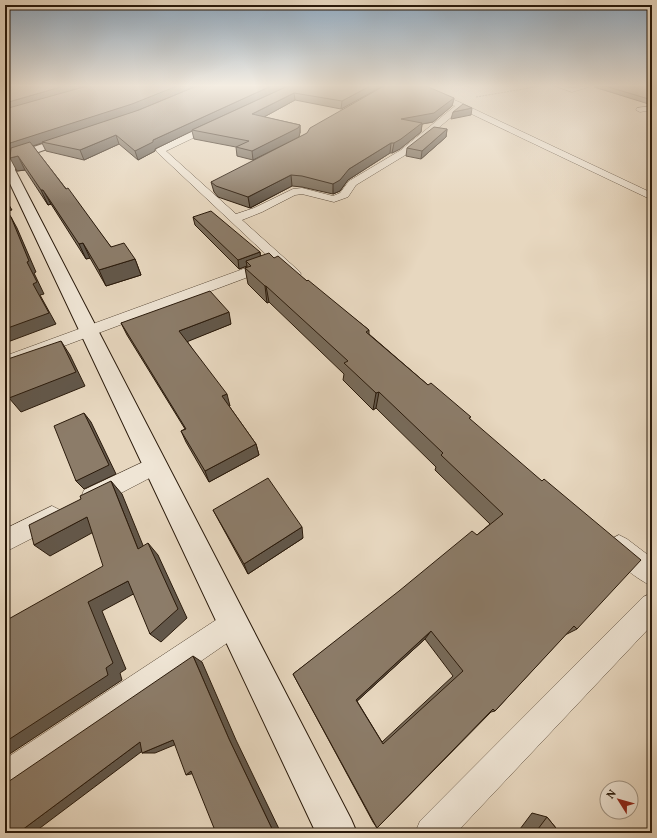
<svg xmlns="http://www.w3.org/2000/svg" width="657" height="838" viewBox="0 0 657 838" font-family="Vollkorn,serif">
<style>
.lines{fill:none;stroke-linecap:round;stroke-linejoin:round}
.minor-casing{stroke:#594938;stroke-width:1}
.secondary-casing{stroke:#2a1a0b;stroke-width:2}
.path{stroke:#2a1a0b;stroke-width:1;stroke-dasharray:0.5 1;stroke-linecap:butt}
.minor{fill:#efe5d5;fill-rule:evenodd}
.secondary{fill:#efe5d5;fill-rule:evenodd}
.wall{fill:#786b5a;stroke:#2a1a0b;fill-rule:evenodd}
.shaded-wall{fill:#62574a;stroke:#2a1a0b}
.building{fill:#8c7c69;stroke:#2a1a0b;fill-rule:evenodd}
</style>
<rect width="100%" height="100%" fill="#e7d7bf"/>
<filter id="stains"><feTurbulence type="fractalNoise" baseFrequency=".005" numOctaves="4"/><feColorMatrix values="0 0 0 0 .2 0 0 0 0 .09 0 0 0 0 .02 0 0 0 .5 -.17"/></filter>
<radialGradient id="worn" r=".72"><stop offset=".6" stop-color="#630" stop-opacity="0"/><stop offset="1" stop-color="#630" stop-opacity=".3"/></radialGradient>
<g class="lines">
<!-- minor casing -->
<g class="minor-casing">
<path id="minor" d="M411,86H420L459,102L652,193V200L461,109L407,154L356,185L348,197L334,202L302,194L295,195L262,212L242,220L299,271L301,274L299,277H289L276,265L275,267L5,368V356L265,261L272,260L157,152L156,150L157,148L212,122H218V126L166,151L236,214L254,208L293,189L302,188L333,196L340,193L349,181L401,150L455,106Z
M555,86L572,88L592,86L572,92Z
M652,106V110L640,112L636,110L637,108Z
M5,150L8,151L16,158L14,160H8L5,158Z
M156,456L163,459L166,465L163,471L100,504L92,507L84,504L81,497L84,490Z
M52,506L60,510L63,517L60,524L5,552V529Z
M619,535L627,539L652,558V586C638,580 613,561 607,547L611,539Z
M652,593V625L456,833H415L420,821L643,597Z
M234,610L243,614L247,623L243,632L16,789L5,794V759L225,614Z"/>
</g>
<!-- secondary casing -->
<g class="secondary-casing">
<path id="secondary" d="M72,134L77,137L75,139L16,160L15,170L351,819L357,833H316L5,173V161L7,156Z"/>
</g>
<!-- path -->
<path class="path" d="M476,97L541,86"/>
<!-- minor -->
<use href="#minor" class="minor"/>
<!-- secondary -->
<use href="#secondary" class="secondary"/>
</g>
<!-- wall -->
<path class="wall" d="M5,86H383L341,109L295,100L264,117L300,125V133L253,160L237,156L236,147L194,139L192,131L155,149V151L138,160L119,144L84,160L46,151L42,143L33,146L111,247L135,259L141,275L106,286L90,258L86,259L51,204L48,205L25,170L17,171L10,152L5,149ZM185,91L139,110L134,112Z
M595,86H652V105L594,87Z
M454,98L452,106L433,122L422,124L421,132L400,149L392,153H390L348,180L340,191L333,194L302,187L292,186L250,208L218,197L214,192L211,182Z
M447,129L446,137L421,159L406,156L407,148Z
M193,217L260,252V256L274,258L307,281L369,330V334L428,385L470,419L577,629L565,635L495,711L491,712L377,828L373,822L293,674L477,535L490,524L435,470L436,467L376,408L373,410L343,380L344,374L269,302L267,303L248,284L245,268L247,267V266L239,269L195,225ZM425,639L453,676L382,742L357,701Z
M121,323L231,324L187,341L230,406H229L256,444L259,455L209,482L186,442L181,431L185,429L127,335Z
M213,510L303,538L248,574L219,521Z
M532,813L547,817L560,833H517Z"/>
<!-- shaded-wall -->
<path class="shaded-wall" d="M64,86H93L5,112V103Z
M177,86H197L134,112L12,153L7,144Z
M271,86H288L192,130V131L155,149V151L138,160L135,151L153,140Z
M370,86H383L341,109L342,101Z
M294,93L295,100L253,123L252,114Z
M454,98L452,106L433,122L422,124L421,132L400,149L392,153L394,143L401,119Z
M472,108L471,115L451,119L453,112Z
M300,125V133L299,137L253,160L252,151Z
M447,129L446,137L421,159L422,151Z
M116,135L119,144L84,160L80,150Z
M391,143L390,153L348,180L340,191L333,194V184L349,169Z
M18,156L25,170L17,171L10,158Z
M291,175L292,186L250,208L248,197Z
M41,190H43L51,204L48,205Z
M5,200H6L12,210L7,211L5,208Z
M11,217L17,228L36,272L34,273L44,294L40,295L56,324L5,343V329L33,284L27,262Z
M83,243L90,258L86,259L79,244Z
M260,252L261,261H246L247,266L239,269L238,260Z
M135,259L141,275L106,286L99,270Z
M265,286H266L269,302L267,303Z
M229,312L231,324L184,343L179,331Z
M61,341L70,355L85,386L21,412L9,398Z
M379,392L376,408L373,410L376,393Z
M227,394L230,406L226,408L222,396Z
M84,413L91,422L116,474L84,489L76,481Z
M256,444L259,455L209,482L205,471Z
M111,481L122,494L149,560L138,549Z
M87,517L99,529L50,556L34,545Z
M302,527L303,538L248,574L244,564Z
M148,543L158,555L187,618L161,642L150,634Z
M128,581L139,591L102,611L126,669L120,673L122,680L5,757V742L88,602Z
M431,631L425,639L354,704L356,700Z
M193,656L202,662L236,740L281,833H274L229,739Z
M173,740L184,741L155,753H142Z
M140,742L153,743L36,831V833H18Z
M191,771L196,773L186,775Z"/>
<!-- building -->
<path class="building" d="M5,86H64L5,103Z
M87,86H177L132,104L7,144L5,142V109Z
M197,86H271L153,140V142L135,151L116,135L80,150L42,142L139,110Z
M288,86H370L342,101L294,93L252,114L300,125L298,128L252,151L236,147L249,141L192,130Z
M384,86H426L454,98L434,113L401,119L422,123L401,139L394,143H391L349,169L340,180L333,184L302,176L291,175L248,197L216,186L211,182L307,133L310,128Z
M605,86H652V100Z
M463,104L472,108L453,112Z
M434,127L447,129L422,151L407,148Z
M30,142L66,189L68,188L111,247L124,243L135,259L99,270L83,243L79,244L43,190H41L18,156L10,158L11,148Z
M5,208L11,217L29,261L27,262L37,282L33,284L49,313L5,329Z
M211,211L260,252L238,260L193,217Z
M269,253L274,258L278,256L307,281L308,280L369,330L366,332L428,385L431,383L471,417L469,418L542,481L544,479L641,560L577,629L574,626L495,711L493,709L377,828L293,674L399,591L472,531L477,535L503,514L441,455L443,453L379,392L376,393L344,363L348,361L266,286H265L245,268L251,266L246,261ZM431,631L463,671L383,744L356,700Z
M210,291L229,312L179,331L227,394L222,396L256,444L205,471L181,431L186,429L121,323Z
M61,341L76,372L9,398L5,387V360Z
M84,413L109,465L76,481L54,426Z
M268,478L302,527L244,564L213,510Z
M111,481L138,549L148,543L178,609L150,634L128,581L88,602L113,663L106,668L108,675L5,742V621L103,566L87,517L34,545L29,525L81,499L80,496Z
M193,656L229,739L274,833H216L191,771L186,775L173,740L142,753L140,742L18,833H5V784Z
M547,817L560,833H535Z"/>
<!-- sky -->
<linearGradient id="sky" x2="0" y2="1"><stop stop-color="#8ea8bf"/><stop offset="0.42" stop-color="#f4ede2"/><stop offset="1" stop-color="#f4ede2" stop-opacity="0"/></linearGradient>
<rect width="657" height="204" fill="url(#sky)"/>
<!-- margin -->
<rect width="657" height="838" fill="none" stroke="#e7d7bf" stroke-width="20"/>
<rect x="6" y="6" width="645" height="826" fill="none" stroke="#2a1a0b" stroke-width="2"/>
<rect x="10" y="10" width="637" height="818" fill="none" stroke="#2a1a0b"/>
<!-- north arrow -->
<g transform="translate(619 800) rotate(307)"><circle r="19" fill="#efe5d5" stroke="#a09484"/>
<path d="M0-3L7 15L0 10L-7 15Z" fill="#8f2418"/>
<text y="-6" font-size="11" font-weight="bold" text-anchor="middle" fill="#2a1a0b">N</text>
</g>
<rect width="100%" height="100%" filter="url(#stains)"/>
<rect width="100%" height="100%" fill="url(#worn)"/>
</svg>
